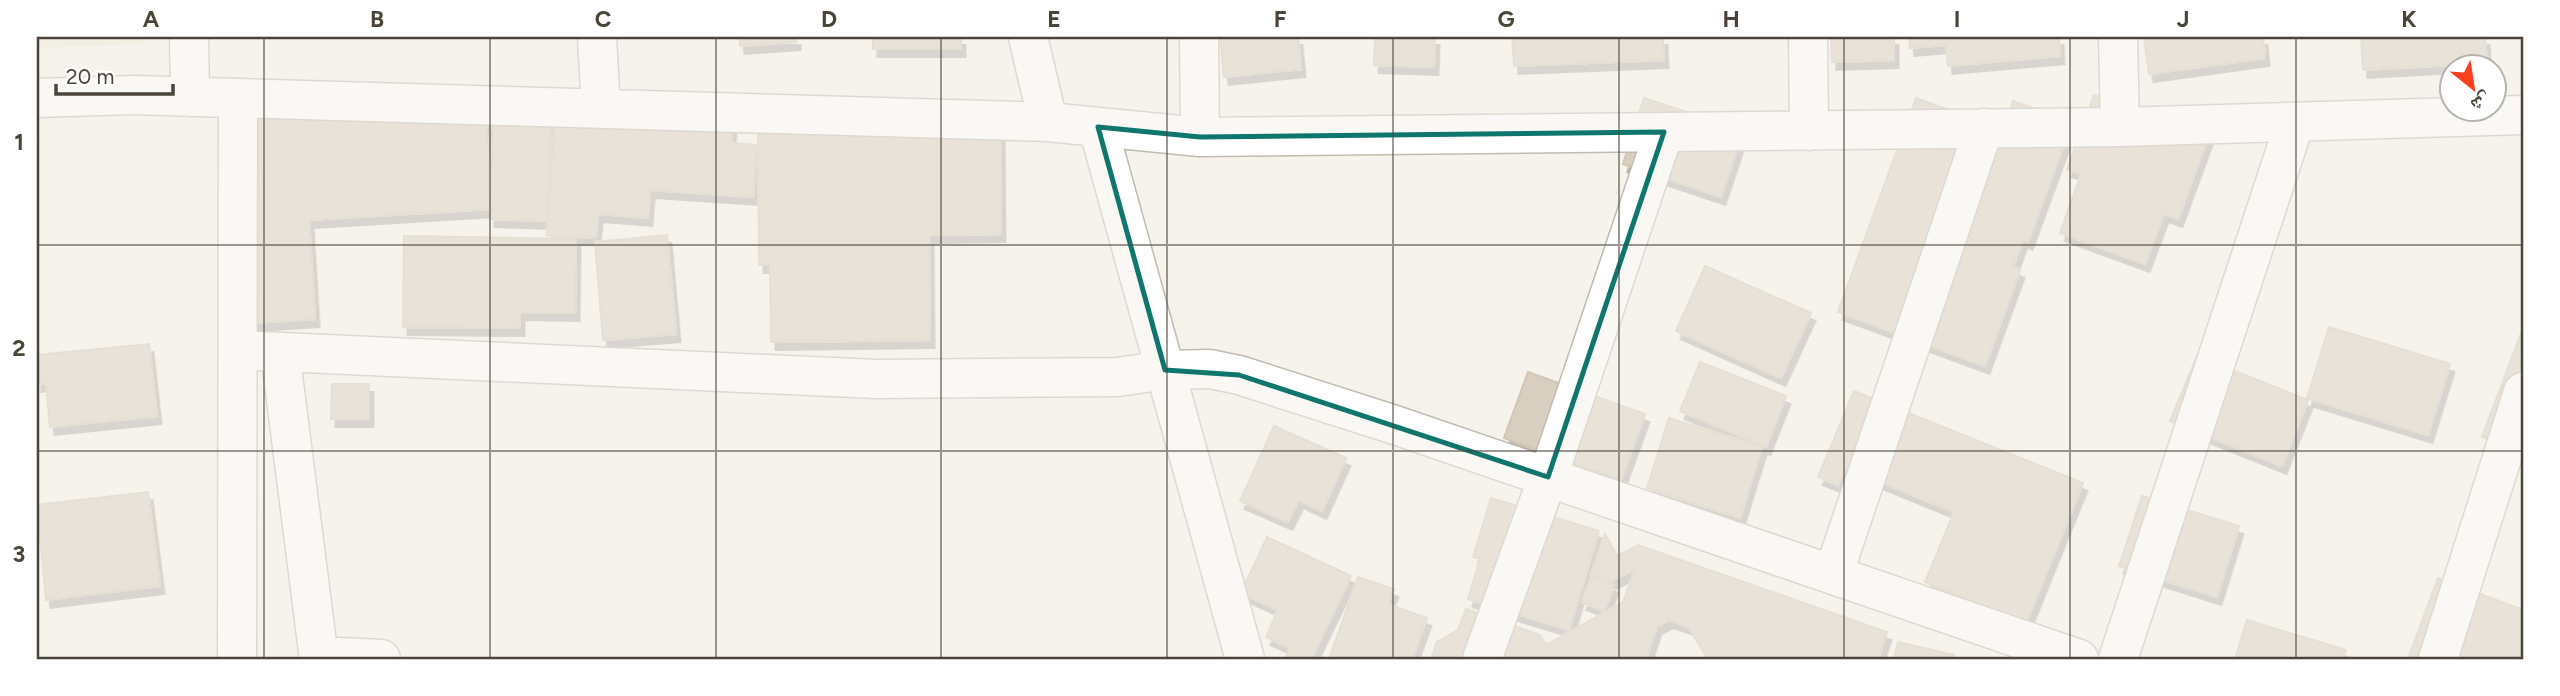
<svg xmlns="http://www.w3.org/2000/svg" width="2560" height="696" viewBox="0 0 2560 696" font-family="Figtree,'Noto Naskh Arabic',sans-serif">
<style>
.education{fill:#efe8d6}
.building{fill:#d8cfc1;stroke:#d3c7b4;stroke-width:2;filter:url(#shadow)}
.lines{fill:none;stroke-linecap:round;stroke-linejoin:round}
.street-casing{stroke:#c2bbae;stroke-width:41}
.street{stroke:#fff;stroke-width:38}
.marked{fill:none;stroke:#0f766e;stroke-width:5;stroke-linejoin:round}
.grid{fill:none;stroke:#4b4439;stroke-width:2;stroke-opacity:0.55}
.neatline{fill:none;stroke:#4b4439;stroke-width:2.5}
.grid-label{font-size:23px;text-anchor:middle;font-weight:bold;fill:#4b4439}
</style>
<defs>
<filter id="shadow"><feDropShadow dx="4.5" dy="8" stdDeviation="0" flood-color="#0004"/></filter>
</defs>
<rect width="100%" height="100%" fill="#f6f3ec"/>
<!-- education -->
<path class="education" d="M37,37H145V44L37,48Z"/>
<!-- building -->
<path class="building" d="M739,37H796V42L740,46Z
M873,37H961V49H873Z
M1220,37H1298L1301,69L1224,77Z
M1375,37H1435L1434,67L1374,65Z
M1512,37H1663L1664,60L1514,66Z
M1831,37H1894V60L1832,62Z
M1909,37H2059L2060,56L1948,66L1946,45L1910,48Z
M2144,37H2263L2265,58L2149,74Z
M2361,37H2485L2487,63L2363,70Z
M2094,95L2208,137L2178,219L2164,214L2145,264L2060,233L2081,174L2067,169Z
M485,96L491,209L309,220L315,319L237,324L225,112Z
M1644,98L1743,131L1721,197L1623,164Z
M1916,98L2003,130L2013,101L2072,122L2028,242L2023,239L2013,267L2020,270L1985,366L1838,312Z
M494,107L552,109L547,221L490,219Z
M1000,119L1001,234L929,235L930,340L771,342L770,265H759L758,122Z
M555,120L732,121L731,143L757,145L753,197L650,190L648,218L598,214L596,238L547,235Z
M667,235L676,334L603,340L595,242Z
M404,236L576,239L575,313L520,312V328L403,327Z
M1705,266L1811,313L1781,378L1676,331Z
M2329,327L2450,364L2428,435L2307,398Z
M2523,328V452L2482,437Z
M149,344L157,416L50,427L46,383L37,384V355Z
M2197,356L2308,400L2282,466L2170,421Z
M1700,362L1786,396L1766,447L1680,411Z
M1528,372L1645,414L1621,480L1504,438Z
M332,384H369V419H331Z
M1854,391L2083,483L2026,623L1925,582L1954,512L1846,468L1838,485L1818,477Z
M1669,418L1762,447L1740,518L1647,488Z
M1274,426L1346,458L1322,511L1299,500L1288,522L1240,501Z
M148,492L160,586L46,600L37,505Z
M2142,496L2239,526L2217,597L2119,566Z
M1491,498L1599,531L1569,630L1468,599L1480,559L1473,557Z
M1605,534L1617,556L1638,545L1887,632L1878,659H1704L1706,655L1689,627L1669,620L1657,626L1646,659H1431L1437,642L1458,630L1466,609L1540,635L1546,645L1623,602L1635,569L1612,581L1591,574Z
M1267,537L1351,576L1311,659H1285L1290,648L1266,637L1278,610L1241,593Z
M1592,576L1614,585L1604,611L1582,602Z
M1358,577L1394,589L1388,604L1427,618L1412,659H1329Z
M2438,578L2523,610V659H2408Z
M2247,620L2346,650L2343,659H2235Z
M1898,642L1954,655L1953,659H1894Z"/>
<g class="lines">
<!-- street casing -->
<g class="street-casing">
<path id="street" d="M189,37L190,97
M597,37L601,109
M1028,37L1048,122
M1199,37L1200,137
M1808,37L1809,131
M2118,37L2120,127
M37,98L133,95L1048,122L1200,137L2120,127L2523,115
M1098,127L1245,659
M238,350L876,379L1118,377L1165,370L1210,369L1239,375L1395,425L2079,659
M280,352L319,659
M1833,575L1984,128
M318,656L381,659
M237,659L238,98
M1482,659L1548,477L1664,132
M2118,659L2295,122
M2438,659L2523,392"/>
</g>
<!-- street -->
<use href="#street" class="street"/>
</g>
<!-- marked area -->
<path d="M0 0H2560V696H0ZM1098,127L1200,137L1664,132L1548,477L1239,375L1165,370Z" fill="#f6f3ec" fill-opacity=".55" fill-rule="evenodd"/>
<path class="marked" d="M1098,127L1200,137L1664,132L1548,477L1239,375L1165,370Z"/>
<!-- grid -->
<path class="grid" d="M264,37V659M490,37V659M716,37V659M941,37V659M1167,37V659M1393,37V659M1619,37V659M1844,37V659M2070,37V659M2296,37V659M37,245H2523M37,451H2523"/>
<!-- border -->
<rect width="2560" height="696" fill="none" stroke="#ffffff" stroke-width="77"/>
<!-- north arrow -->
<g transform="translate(2473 88) rotate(150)"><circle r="33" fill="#ffffff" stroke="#b7b4b0" stroke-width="2"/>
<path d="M0-5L12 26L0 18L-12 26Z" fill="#fc3f1d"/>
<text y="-10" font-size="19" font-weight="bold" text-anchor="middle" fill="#4b4439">ش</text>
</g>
<!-- scale -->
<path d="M56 84v10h117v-10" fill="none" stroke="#4b4439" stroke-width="3.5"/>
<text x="66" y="84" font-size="21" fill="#4b4439" stroke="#ffffff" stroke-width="5" paint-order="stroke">20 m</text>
<rect x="38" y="38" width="2484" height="620" class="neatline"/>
<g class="grid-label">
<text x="151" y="27">A</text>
<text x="377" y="27">B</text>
<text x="603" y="27">C</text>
<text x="829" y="27">D</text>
<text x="1054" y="27">E</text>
<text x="1280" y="27">F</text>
<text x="1506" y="27">G</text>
<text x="1731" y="27">H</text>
<text x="1957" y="27">I</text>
<text x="2183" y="27">J</text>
<text x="2409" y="27">K</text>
<text x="19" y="150">1</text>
<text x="19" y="356">2</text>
<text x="19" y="562">3</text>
</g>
</svg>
